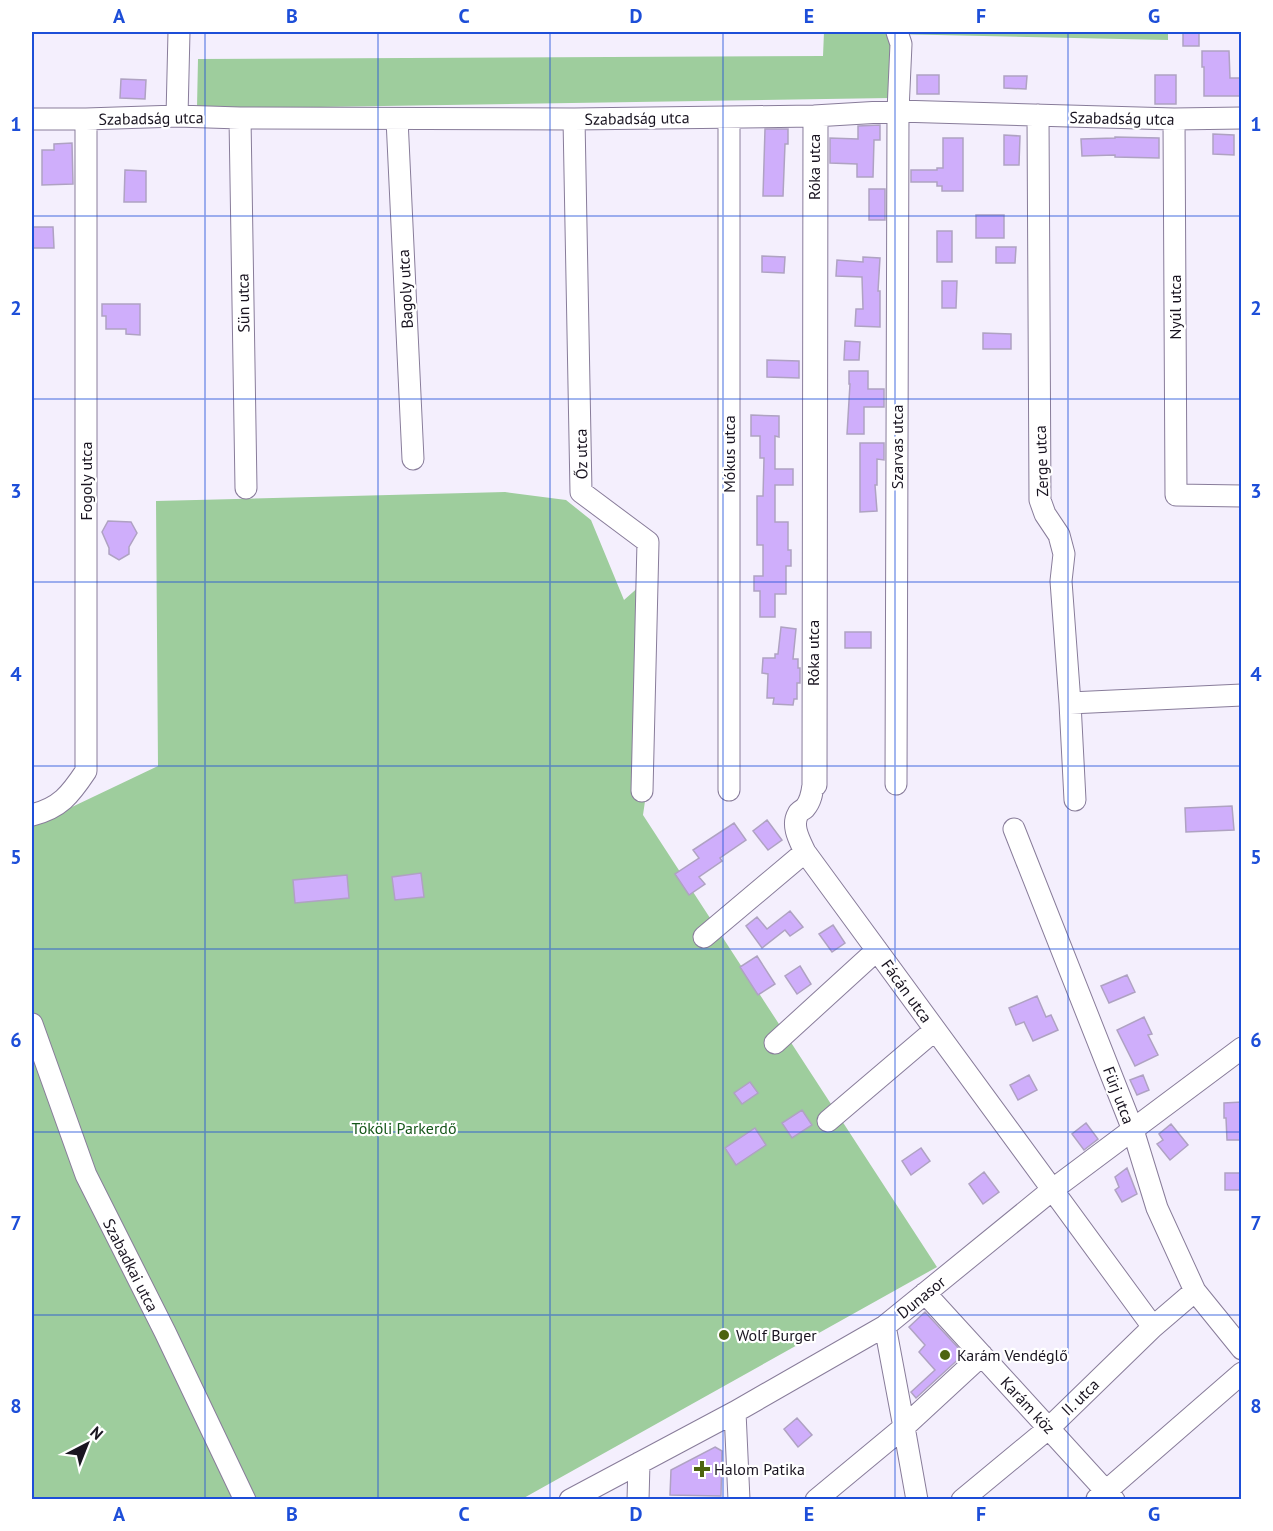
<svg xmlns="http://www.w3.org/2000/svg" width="1273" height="1531" viewBox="0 0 1273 1531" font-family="'PT Sans',sans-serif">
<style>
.green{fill:#9ecd9d}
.building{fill:#cfaefb;stroke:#afa2c2;stroke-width:1.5}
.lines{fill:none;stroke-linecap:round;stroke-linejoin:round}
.minor-casing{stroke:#887c9a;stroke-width:23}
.minor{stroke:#fff;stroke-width:21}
.grid{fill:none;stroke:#1d4ed8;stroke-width:1.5;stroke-opacity:0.55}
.poi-dot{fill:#4d6310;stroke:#fff;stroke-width:2}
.labels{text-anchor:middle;stroke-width:4.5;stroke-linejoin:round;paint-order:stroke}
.street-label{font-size:16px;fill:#191420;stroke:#fff}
.park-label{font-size:16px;fill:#16571a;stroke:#fff}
.poi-label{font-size:16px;fill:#191420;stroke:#fff;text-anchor:start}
.neatline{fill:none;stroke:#1d4ed8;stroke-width:2}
.grid-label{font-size:20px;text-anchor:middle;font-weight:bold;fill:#1d4ed8}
</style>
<rect width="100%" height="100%" fill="#f4effd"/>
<!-- green -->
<path class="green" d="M824,32H1168V40L891,34L890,98L257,108L197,107L198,59L823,56Z
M505,492L566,500L591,520L624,600L650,577L655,703L651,760L643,815L937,1267L522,1499L32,1500V826L158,766L156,501Z"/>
<!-- building -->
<path class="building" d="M1183,32H1199V46H1183Z
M1202,51H1229L1230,78H1242V96H1204V67H1202Z
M917,75H939V94H917Z
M1155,75H1176V104H1155Z
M1004,76H1027L1026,89L1004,88Z
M121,79L146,80L145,99L120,98Z
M880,125V140H874L873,177H857V164L830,163V138L858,139V126Z
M765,129H788V144H785L783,196H763Z
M1213,134L1234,135V155L1213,154Z
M1004,135L1020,136L1019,165H1004Z
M1115,137L1159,138V158L1115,157V155L1082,156L1081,139L1115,138Z
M943,138H963V191H942V186H937V182H911V170H937V168H943Z
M72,143L73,184L42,185V150H54V144Z
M125,170L146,171V202H124Z
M869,189H885V220H869Z
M976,215H1004V238H976Z
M32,227H53L54,248H32Z
M937,231H952V262H937Z
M996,247H1016L1015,263H996Z
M762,256L785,257L784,273L762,272Z
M863,257L880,258L878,291H880V327L855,326L856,309H863L862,277L836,276L837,260L863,262Z
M942,281H957L956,308H942Z
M102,304H140V335L126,334V329H106V316H102Z
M983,333L1011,334V349H983Z
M845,341L860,342L859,360H844Z
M767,360L799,361V378L767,377Z
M849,371H868V389H884V407H864V434H847L850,384H849Z
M751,415L779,416V437L775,436V469H793V485H775V522H788V550H791V566H786V594H775V617H760V591H754V576H763V545H757V496H763L764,458H760V436H751Z
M860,443H884V460L877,459V485H875L877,511L860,512Z
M108,521L131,522L137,533L129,547V554L119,560L109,554V548L102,532Z
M781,627L796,629L793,659H798V668H800V683H797V699H794L793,705L773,704L774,698H767L768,674L762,673L763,658H775V654H778Z
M845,632H871V648H845Z
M1232,806L1234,830L1186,832L1185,808Z
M767,820L782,840L768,850L753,831Z
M734,823L746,840L720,858L722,861L699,877L705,884L689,895L675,874L699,858L693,850Z
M421,873L424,897L395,900L392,877Z
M347,875L349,898L295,903L293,880Z
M790,911L803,927L790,936L785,930L762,948L746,926L757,917L767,929Z
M833,925L845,943L832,952L819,934Z
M757,956L775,984L758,995L740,967Z
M800,966L811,984L797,994L785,976Z
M1127,975L1135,992L1109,1003L1101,986Z
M1037,996L1046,1017L1051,1015L1058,1030L1033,1041L1024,1022L1016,1025L1009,1008Z
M1144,1017L1152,1034L1148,1035L1158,1055L1135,1066L1117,1030Z
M1029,1075L1037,1090L1018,1100L1010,1085Z
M1143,1075L1149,1090L1137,1095L1130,1080Z
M750,1082L758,1093L742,1104L734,1093Z
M1242,1102V1140H1227L1226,1118H1224V1103Z
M802,1110L812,1125L792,1138L782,1123Z
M1086,1123L1098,1139L1084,1150L1072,1134Z
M1171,1124L1188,1145L1170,1160L1157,1144L1163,1140L1159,1134Z
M755,1128L766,1145L736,1165L725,1148Z
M921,1148L930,1161L911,1175L902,1161Z
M1127,1168L1137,1194L1122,1202L1115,1190L1119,1187L1115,1177Z
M984,1172L999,1192L983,1204L969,1184Z
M1225,1173H1242V1190H1225Z
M925,1312L964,1354L916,1398L911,1392L935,1370L919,1352L925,1345L909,1327Z
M797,1418L812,1435L798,1447L784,1429Z
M715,1447L722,1451L721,1496L670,1495L671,1470Z"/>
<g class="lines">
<!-- minor casing -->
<g class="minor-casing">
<path id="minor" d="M1038,115L1040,500L1045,514L1059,535L1064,554L1061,581L1070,703L1075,800
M177,116L179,32
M729,117V790
M240,118L246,488
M32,119H86L177,116L240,118L574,119L814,116L898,111L1174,119L1242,118
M397,119L413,459
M574,119L581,492L648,542L642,791
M1174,119L1176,495L1242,496
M1070,703L1242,695
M896,784L898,111L901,44L897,32
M813,785H816L817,116H814L813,785C812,793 811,801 805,808C803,810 799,811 798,814C791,826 800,841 805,852L1153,1327
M32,815C60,808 70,795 86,771V119
M1014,829L1133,1130L1157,1208L1195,1291L1242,1349
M704,937L805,852
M32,1024L86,1175L165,1332L245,1500
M775,1043L877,950
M828,1121L935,1030
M925,1293L1114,1500
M885,1326L904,1427L917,1500
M735,1412L739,1500
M1097,1499L1242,1373
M570,1500L735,1412L885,1326L1052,1190L1242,1048
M638,1500L639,1463
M816,1500L904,1427L982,1355
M962,1500L1049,1428L1153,1327L1195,1291"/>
</g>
<!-- minor -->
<use href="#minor" class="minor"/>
</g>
<!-- grid -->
<path class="grid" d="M205,32V1500M378,32V1500M550,32V1500M723,32V1500M895,32V1500M1068,32V1500M32,216H1242M32,399H1242M32,582H1242M32,766H1242M32,949H1242M32,1132H1242M32,1315H1242"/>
<!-- markers -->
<g class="poi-dot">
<circle cx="724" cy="1335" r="6"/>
<circle cx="945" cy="1355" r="6"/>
<path d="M699 1460h6v6h6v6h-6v6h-6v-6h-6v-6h6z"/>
</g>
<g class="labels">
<!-- street labels -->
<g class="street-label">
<text transform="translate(151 118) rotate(-1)" y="6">Szabadság utca</text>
<text transform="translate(637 118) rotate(-1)" y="6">Szabadság utca</text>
<text transform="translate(1122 118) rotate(1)" y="6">Szabadság utca</text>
<text transform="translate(814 167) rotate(-90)" y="6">Róka utca</text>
<text transform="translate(405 289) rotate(-93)" y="6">Bagoly utca</text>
<text transform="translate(243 303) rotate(-91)" y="6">Sün utca</text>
<text transform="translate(1175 307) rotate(-90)" y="6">Nyúl utca</text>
<text transform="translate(897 447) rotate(-90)" y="6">Szarvas utca</text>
<text transform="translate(581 454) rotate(-91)" y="6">Őz utca</text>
<text transform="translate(729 454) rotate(-90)" y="6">Mókus utca</text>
<text transform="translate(1041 461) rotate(-92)" y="6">Zerge utca</text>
<text transform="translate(86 481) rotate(-90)" y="6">Fogoly utca</text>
<text transform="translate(813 653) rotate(-90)" y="6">Róka utca</text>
<text transform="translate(907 991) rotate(54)" y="6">Fácán utca</text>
<text transform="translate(1119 1095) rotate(69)" y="6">Fürj utca</text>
<text transform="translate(131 1265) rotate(63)" y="6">Szabadkai utca</text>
<text transform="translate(921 1297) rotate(-39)" y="6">Dunasor</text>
<text transform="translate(1080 1397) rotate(-44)" y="6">II. utca</text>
<text transform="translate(1028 1405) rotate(47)" y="6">Karám köz</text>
</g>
<!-- park labels -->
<g class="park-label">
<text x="404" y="1134">Tököli Parkerdő</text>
</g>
<!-- poi labels -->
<g class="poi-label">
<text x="736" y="1341">Wolf Burger</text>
<text x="957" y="1361">Karám Vendéglő</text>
<text x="714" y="1475">Halom Patika</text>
</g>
</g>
<!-- border -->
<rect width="1273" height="1531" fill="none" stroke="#ffffff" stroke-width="66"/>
<!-- north arrow -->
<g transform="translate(87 1444) rotate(42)" stroke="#ffffff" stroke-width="4.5" paint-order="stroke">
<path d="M0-4.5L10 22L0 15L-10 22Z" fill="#191420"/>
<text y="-9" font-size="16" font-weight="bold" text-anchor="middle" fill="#191420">N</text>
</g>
<rect x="33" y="33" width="1207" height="1465" class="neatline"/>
<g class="grid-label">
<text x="119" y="23">A</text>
<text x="292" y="23">B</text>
<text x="464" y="23">C</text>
<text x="636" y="23">D</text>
<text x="809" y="23">E</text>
<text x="981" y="23">F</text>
<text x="1154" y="23">G</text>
<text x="16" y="131">1</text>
<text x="1256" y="131">1</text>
<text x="16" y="315">2</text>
<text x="1256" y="315">2</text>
<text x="16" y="498">3</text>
<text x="1256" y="498">3</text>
<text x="16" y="681">4</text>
<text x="1256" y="681">4</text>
<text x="16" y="864">5</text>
<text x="1256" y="864">5</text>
<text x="16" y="1047">6</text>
<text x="1256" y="1047">6</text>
<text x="16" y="1230">7</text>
<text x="1256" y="1230">7</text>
<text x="16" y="1413">8</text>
<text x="1256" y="1413">8</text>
<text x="119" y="1521">A</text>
<text x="292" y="1521">B</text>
<text x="464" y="1521">C</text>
<text x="636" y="1521">D</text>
<text x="809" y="1521">E</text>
<text x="981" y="1521">F</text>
<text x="1154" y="1521">G</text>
</g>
</svg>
